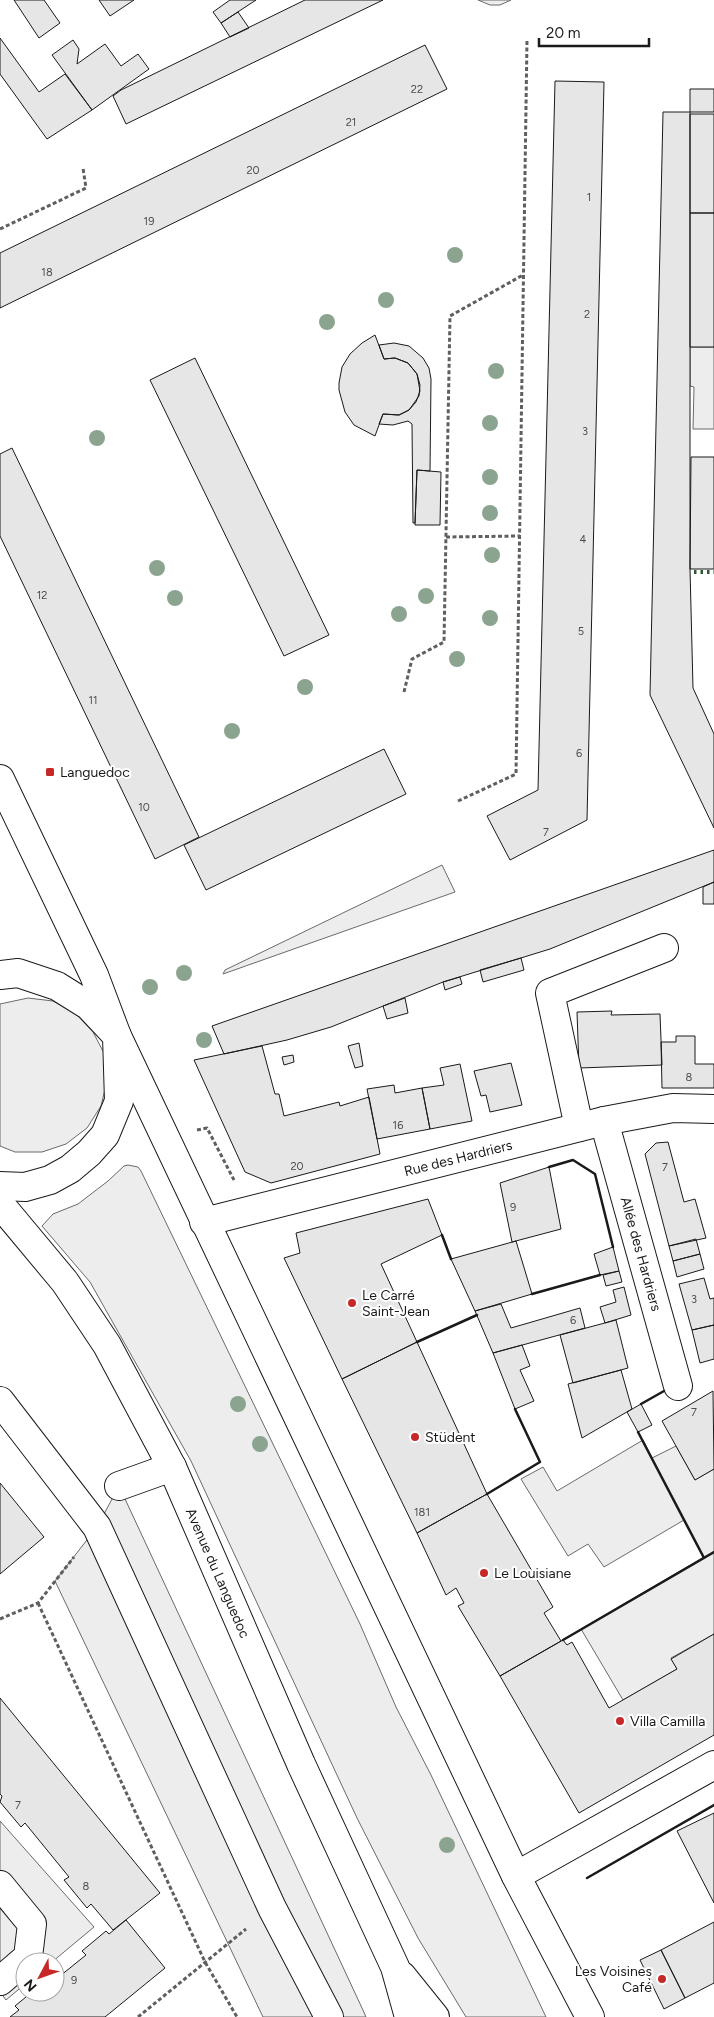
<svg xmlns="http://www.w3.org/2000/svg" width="714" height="2017" viewBox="0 0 714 2017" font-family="Figtree,sans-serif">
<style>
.built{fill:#ededed;stroke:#6a6a6a}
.building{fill:#e6e6e6;stroke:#1a1a1a}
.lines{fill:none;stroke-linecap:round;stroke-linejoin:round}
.minor-casing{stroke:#1a1a1a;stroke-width:30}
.major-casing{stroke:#1a1a1a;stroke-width:30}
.path{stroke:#5f5f5f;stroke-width:3;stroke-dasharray:4 2.5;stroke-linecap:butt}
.minor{stroke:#fff;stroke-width:28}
.major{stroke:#fff;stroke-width:28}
.hedge{stroke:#2b5a34;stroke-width:4;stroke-dasharray:2.5 4;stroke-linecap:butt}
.wall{stroke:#1a1a1a;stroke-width:2.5}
.tree{fill:#8aa48f}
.poi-dot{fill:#c62828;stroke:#fff;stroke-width:2}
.labels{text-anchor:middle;stroke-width:4;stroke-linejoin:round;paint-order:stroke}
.number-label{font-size:11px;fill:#4d4d4d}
.poi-label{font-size:14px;fill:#1a1a1a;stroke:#fff;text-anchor:start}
.street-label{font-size:14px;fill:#1a1a1a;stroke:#fff}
</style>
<rect width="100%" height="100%" fill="#fff"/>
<!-- built -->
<path class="built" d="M478,0H511L500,5H490Z
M690,347H714V429H693L694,387L690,386Z
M442,865L455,892L223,974L225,970Z
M28,998L53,1001L75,1013L93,1032L105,1055L107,1081L101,1106L87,1128L66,1144L42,1152H15L0,1146V1004Z
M128,1165L138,1167L141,1171L360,1624L396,1707L431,1775L546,2017H466L418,1938L357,1818L191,1461L90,1282L42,1226L53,1214L78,1204L108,1181L124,1166Z
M643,1440L652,1458L676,1446L695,1480L714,1469V1634L671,1658L677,1669L623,1700L581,1629L704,1557L684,1520L604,1567L588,1544L568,1556L521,1479L543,1467L557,1491Z
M119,1486L362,2008L366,2017H263L55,1581L97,1527Z
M0,1821L94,1927L52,1962H25V1984L6,2000L0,1992Z"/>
<!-- building -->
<path class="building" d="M14,0H44L60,23L39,38Z
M99,0H134L110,16Z
M230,0H256L221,23L213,12Z
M305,0H383L126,124L113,96L121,90Z
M238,12L249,28L230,37L221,23Z
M0,38L39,92L65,74L92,110L47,139L0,74Z
M73,40L79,49L77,64L105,44L121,66L138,54L149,69L92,110L52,55Z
M425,45L447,89L0,308V253Z
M555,81L604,82L587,820L510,860L487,816L538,790Z
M690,89H714V112H690Z
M663,112H690V569L693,688L714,734V828L650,695Z
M690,114H714V213H690Z
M690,213H714V347H690Z
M375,335L384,359L395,358L408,363L417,374L420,385L419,396L409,410L399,415L383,414L375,436L354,425L345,412L339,390V383L342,367L350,354L362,343Z
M394,343L409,346L423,358L429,368L431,379L430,471L417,470L415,523H413L412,424L408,421L393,425L379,424L383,414L399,415L409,410L416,402L420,391L417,374L408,363L395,358L384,359L379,345Z
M195,358L329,635L284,656L150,380Z
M12,448L199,837L155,859L0,536V454Z
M691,457H714V569H690Z
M417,470L441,472L440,525H415Z
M384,749L406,794L206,890L184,845Z
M714,850V882L550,949L443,982L331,1027L287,1040L224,1054L212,1026Z
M714,882V904H703V887Z
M521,958L524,970L483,982L480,970Z
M460,977L462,984L445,990L443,982Z
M405,998L408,1013L387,1019L383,1006Z
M612,1011L611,1015L660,1014L662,1065L579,1068L577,1012Z
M676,1036H695V1064H714V1088H662L661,1042H676Z
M359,1043L363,1066L355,1068L348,1046Z
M262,1046L275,1094H279L284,1116L339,1102L340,1106L369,1097L380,1154L271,1183L245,1172L194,1060Z
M293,1055L294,1062L284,1065L282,1057Z
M511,1063L522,1105L490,1112L486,1095L481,1096L474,1071Z
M460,1064L472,1121L430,1129L422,1088L444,1085L440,1068Z
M394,1085L395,1093L422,1088L430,1129L377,1139L367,1089Z
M668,1142L684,1202L695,1199L706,1238L669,1246L645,1154L656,1143Z
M549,1167L561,1229L512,1242L500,1183Z
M428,1199L442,1235L381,1264L417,1342L342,1379L284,1258L300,1253L296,1233Z
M696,1239L700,1254L673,1261L669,1246Z
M516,1241L532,1294L475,1311L451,1259Z
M613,1247L619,1271L600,1275L594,1254Z
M700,1254L704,1269L677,1277L673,1261Z
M619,1271L622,1282L606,1286L603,1275Z
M704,1278L710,1299L714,1298V1325L692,1330L679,1284Z
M624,1287L631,1315L605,1323L600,1307L616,1302L613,1290Z
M501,1304L511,1328L580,1308L585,1328L493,1353L475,1311Z
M616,1320L628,1368L573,1383L560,1335Z
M714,1325V1359L700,1363L692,1330Z
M417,1342L487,1494L417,1533L342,1379Z
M522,1345L530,1366L520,1370L534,1401L515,1409L493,1353Z
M621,1370L632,1409L582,1438L568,1384Z
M713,1391L714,1469L695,1480L662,1421Z
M641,1404L652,1425L638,1432L627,1412Z
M0,1483L44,1537L0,1574Z
M487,1494L553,1607L544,1613L561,1641L500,1676L458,1606L464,1603L456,1588L446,1595L417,1533Z
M714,1634V1735L579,1813L500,1676L563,1640L567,1645L572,1642L609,1708L677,1669L671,1659Z
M0,1698L160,1893L113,1930L91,1904L87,1908L64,1880L69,1877L25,1823L21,1827L0,1802L2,1796L0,1794Z
M714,1813V1903L677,1831Z
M126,1920L165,1968L105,2017H10L19,2010L15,2006L32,1992H55V1980L86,1955L82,1951L106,1931L109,1934Z
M714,1922V1983L685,1998L661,1950Z
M661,1950L685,1998L664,2009L640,1960Z"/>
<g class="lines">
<!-- minor casing -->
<g class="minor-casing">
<g id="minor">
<path id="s1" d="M604,1121L678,1386"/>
<path d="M579,1127L550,993L664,948"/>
<path id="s2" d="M204,1222L604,1121L673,1108L714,1109"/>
<path d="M0,1401L97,1527L272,1908L329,2017"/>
<path d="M119,1486L172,1467"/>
<path d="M516,1876L714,1765"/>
<path d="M0,1885L32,1924L28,1957L0,1981"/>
</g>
</g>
<!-- major casing -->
<g class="major-casing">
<g id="major">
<path d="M0,779L94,975L117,1036L516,1876L590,2017"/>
<path d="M0,975L18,973L57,986L89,1006L117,1036L119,1101L105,1135L89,1153L70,1169L50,1180L25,1187L0,1186"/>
<path id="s3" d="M0,1204L65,1282L107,1345L172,1467L301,1764L395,1967L409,2017"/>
<path d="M402,1976L435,2017"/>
</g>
</g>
<!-- path -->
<path class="path" d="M0,229L86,188L83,168
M446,537L520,536
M404,692L412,659L444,642L450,316L523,275
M458,801L516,774L527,40
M197,1130L207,1128L234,1180
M38,1603L205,1962L237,2017
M0,1619L38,1603L74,1557
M138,2017L246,1929"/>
<!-- minor -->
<use href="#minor" class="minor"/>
<!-- major -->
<use href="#major" class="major"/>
<!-- hedge -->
<path class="hedge" d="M694,572H714"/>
<!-- wall -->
<path class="wall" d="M549,1167L573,1160L595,1174L613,1247
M442,1235L451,1259
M532,1294L600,1275
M417,1342L477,1315
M641,1404L664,1391
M638,1432L704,1558
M487,1494L540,1462L515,1409
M563,1640L714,1552
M587,1878L714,1805"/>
</g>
<!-- trees -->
<g class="tree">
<circle cx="455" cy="255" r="8"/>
<circle cx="386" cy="300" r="8"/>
<circle cx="327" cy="322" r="8"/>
<circle cx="496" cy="371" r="8"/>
<circle cx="490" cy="423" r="8"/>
<circle cx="97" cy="438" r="8"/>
<circle cx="490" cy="477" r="8"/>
<circle cx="490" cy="513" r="8"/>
<circle cx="492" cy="555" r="8"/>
<circle cx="157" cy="568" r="8"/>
<circle cx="426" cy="596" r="8"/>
<circle cx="175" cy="598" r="8"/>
<circle cx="399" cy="614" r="8"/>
<circle cx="490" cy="618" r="8"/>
<circle cx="457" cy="659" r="8"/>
<circle cx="305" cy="687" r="8"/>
<circle cx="232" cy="731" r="8"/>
<circle cx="184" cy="973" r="8"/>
<circle cx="150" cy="987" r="8"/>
<circle cx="204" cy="1040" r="8"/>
<circle cx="238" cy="1404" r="8"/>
<circle cx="260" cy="1444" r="8"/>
<circle cx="447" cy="1845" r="8"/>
</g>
<!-- markers -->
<g class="poi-dot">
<rect x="45" y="767" width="10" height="10" rx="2.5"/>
<circle cx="352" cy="1303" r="5"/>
<circle cx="415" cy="1437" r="5"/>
<circle cx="484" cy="1573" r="5"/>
<circle cx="620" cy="1721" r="5"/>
<circle cx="662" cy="1979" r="5"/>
</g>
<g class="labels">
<!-- number labels -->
<g class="number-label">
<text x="417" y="93">22</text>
<text x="351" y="126">21</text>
<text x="253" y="174">20</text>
<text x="589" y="201">1</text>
<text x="149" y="225">19</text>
<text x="47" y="276">18</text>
<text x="587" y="318">2</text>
<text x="585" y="435">3</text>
<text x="583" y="543">4</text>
<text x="42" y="599">12</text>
<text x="581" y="635">5</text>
<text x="93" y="704">11</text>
<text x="579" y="757">6</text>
<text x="144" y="811">10</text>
<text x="546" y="836">7</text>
<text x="689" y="1081">8</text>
<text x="398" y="1129">16</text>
<text x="297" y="1170">20</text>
<text x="665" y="1171">7</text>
<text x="513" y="1211">9</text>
<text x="694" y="1303">3</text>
<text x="573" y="1324">6</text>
<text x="694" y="1416">7</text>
<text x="422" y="1516">181</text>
<text x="18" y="1809">7</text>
<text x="86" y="1890">8</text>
<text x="74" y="1984">9</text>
</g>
<!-- poi labels -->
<g class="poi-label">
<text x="60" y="777">Languedoc</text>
<text x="362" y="1300">Le Carré<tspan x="362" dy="16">Saint-Jean</tspan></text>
<text x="425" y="1442">Stüdent</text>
<text x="494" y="1578">Le Louisiane</text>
<text x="630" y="1726">Villa Camilla</text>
<text x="652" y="1976" text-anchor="end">Les Voisines<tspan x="652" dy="16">Café</tspan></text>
</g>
<!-- street labels -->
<g class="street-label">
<text dy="5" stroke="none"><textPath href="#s2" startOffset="262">Rue des Hardriers</textPath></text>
<text dy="5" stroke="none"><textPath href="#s1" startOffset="138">Allée des Hardriers</textPath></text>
<text dy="5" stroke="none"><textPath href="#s3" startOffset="431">Avenue du Languedoc</textPath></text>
</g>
</g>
<!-- north arrow -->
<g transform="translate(40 1977) rotate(229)"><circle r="24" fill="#ffffff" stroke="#a3a3a3"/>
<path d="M0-4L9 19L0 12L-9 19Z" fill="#c62828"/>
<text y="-8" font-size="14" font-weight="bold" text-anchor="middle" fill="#1a1a1a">N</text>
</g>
<!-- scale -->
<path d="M539 38v8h110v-8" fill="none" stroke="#1a1a1a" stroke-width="2.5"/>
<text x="546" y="38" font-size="15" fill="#1a1a1a" stroke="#ffffff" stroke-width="4" paint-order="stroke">20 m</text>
</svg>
